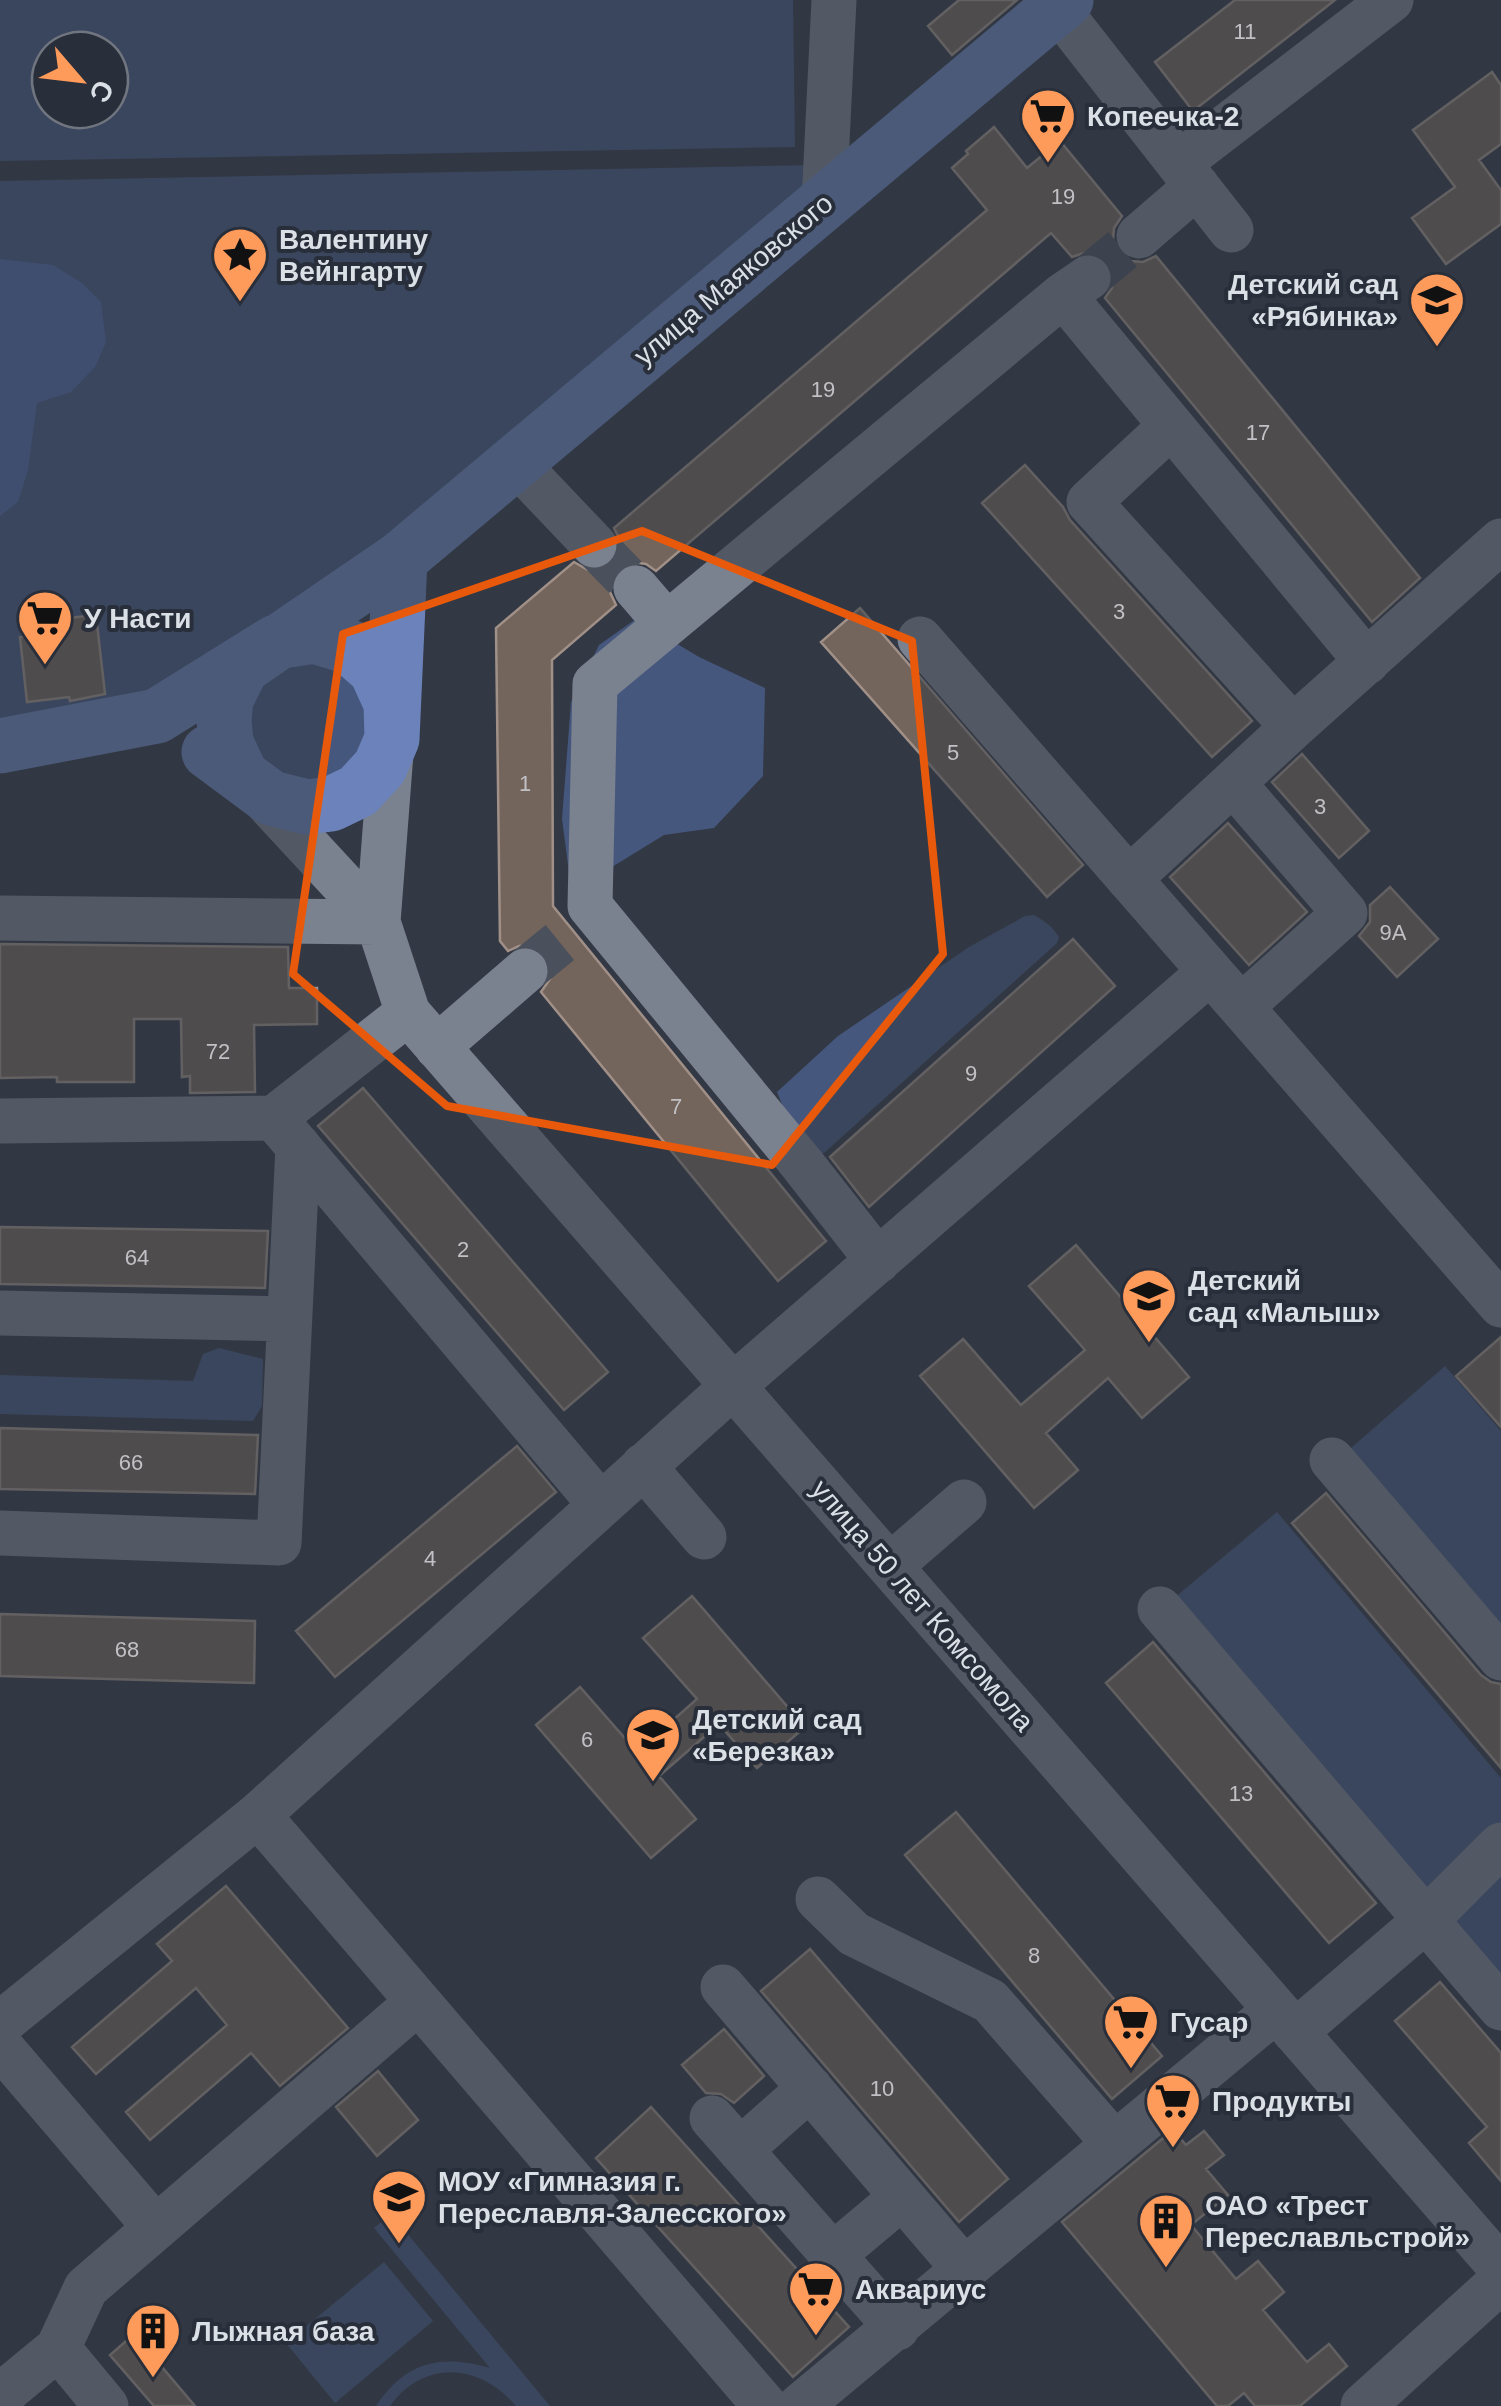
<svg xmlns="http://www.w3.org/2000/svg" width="1501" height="2406" viewBox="0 0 1501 2406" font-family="Helvetica,sans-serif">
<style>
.green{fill:#46577d;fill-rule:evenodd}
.water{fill:#5069a2}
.building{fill:#73645c;stroke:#a09087;stroke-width:2.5}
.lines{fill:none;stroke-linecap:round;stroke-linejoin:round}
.minor-tunnel{stroke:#4b515c;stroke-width:45;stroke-dasharray:45 22;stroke-linecap:butt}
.minor{stroke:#7a818f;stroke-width:45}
.major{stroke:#6b83ba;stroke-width:55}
.marked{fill:none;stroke:#e8590c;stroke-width:8;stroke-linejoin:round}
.labels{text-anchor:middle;stroke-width:8;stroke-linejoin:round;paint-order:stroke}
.number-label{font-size:22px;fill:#c1c0c4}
.poi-label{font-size:28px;font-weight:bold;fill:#dbdfe6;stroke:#282e3a;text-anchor:start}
.street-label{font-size:28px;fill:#dbdfe6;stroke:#282e3a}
</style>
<rect width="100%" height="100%" fill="#323844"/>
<!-- green -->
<path class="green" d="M0,0H793L795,147L0,161ZM50,50H110V110H50Z
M817,165L816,195L393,549L151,705L0,729V181Z
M636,619L699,657L765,688L763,776L714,828L664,835L612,867L571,888L562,819L571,702L599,645Z
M281,647L375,678V764L273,792L232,701Z
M1034,915C1045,921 1052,926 1059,937L1057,943L824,1153L811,1154L791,1126L777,1092L838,1036L969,947L1025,916Z
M219,1348L263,1359L262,1406L253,1421L0,1414V1375L193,1381L203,1354Z
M1445,1366L1501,1431V1657L1335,1462Z
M1277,1512L1501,1778V1839L1426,1913L1161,1609Z
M1501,1855V2000L1434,1921Z
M391,2214L550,2406H516C480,2363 424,2359 390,2406H376C406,2361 441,2354 490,2368L374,2228Z
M384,2262L433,2321L335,2403L286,2343Z"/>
<!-- water -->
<path class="water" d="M0,259L53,265L82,283L101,302L106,342L95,367L71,392L37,403L28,470L18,502L0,516Z"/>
<!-- building -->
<path class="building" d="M959,0H1017L952,55L928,26Z
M1235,0H1335L1193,111L1155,62Z
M1492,72L1501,85V144L1479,160L1501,190V224L1446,264L1412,218L1455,187L1413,130Z
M994,127L1027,168L1060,141L1122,216L1114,228L1113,240L1119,252L1131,261L1143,262L1156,256L1420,578L1372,622L1105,298L1112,288L1114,277L1109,262L1098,254L1087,252L1072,257L1051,233L656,571L646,564L632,562L618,569L612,578L610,592L616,605L552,660L553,906L826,1241L778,1281L541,992L550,979L551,967L545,955L533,946H519L508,951L500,941L496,628L574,562L588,570H601L611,565L619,551L620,540L614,528L987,210L952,168L968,154L966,151Z
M1025,465L1063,507L1070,520L1252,721L1212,757L982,503Z
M860,608L1083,865L1047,897L821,642Z
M96,615L105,694L70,701L69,697L27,702L20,637L62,632L60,619Z
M1302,754L1369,831L1339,858L1272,782Z
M1228,823L1307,912L1249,965L1170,877Z
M1390,887L1438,939L1397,977L1359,936L1370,922V905Z
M1073,939L1115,986L869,1207L830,1157Z
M0,944L288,947L289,988H317V1024L254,1025L255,1092L190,1093V1076L182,1077L181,1019H134V1082H57V1077L0,1078Z
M363,1088L608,1372L564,1410L318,1126Z
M0,1227L268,1231L265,1288L0,1284Z
M1076,1245L1189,1377L1142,1418L1108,1378L1046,1433L1078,1470L1034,1508L920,1376L963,1339L1021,1405L1085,1350L1029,1286Z
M1501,1337V1427L1456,1376Z
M0,1428L258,1435L255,1494L0,1489Z
M517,1446L556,1492L335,1677L296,1631Z
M1326,1493L1481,1675L1491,1682L1501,1684V1768L1292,1523Z
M692,1596L805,1727L757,1768L719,1724L659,1776L696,1819L651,1858L536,1725L580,1687L637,1752L697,1699L643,1638Z
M0,1614L255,1621L254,1683L0,1676Z
M1153,1642L1376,1903L1329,1943L1106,1683Z
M956,1812L1162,2056L1112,2099L905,1855Z
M226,1886L348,2028L280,2086L251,2053L150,2140L126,2112L227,2025L196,1988L96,2074L72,2047L172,1961L157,1944Z
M810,1949L1008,2179L959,2222L761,1991Z
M1440,1982L1501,2053V2181L1469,2143L1487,2127L1395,2021Z
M724,2029L764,2076L734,2103L721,2094L706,2093L682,2065Z
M378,2071L418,2120L377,2156L336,2107Z
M651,2107L849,2327L793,2377L596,2158Z
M1173,2130L1186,2145L1204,2131L1224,2155L1206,2169L1228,2195L1191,2225L1236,2279L1258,2261L1284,2292L1263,2310L1307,2362L1329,2344L1347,2366L1300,2406H1255L1244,2393L1228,2406H1217L1062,2222Z
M134,2334L195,2406H154L110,2355Z"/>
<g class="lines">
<!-- minor-tunnel -->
<path class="minor-tunnel" d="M1088,278L1139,236
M594,545L636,588
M525,971L574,931"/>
<!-- minor -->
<path class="minor" d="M1057,8L1231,230
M1179,163L1391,0
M824,203L834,0
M1139,236L1197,186
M1063,295L1367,662
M1171,426L1089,502L1293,727
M515,462L594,545
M636,588L666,623
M920,639L1501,1305
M392,740L378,922L408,1013L1501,2268
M1233,783L1345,913L1241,1007
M254,788L378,922
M1129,879L1293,727L1501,541
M0,918L378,922
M408,1013L274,1118L600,1504
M437,1047L525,971
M0,1121L274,1118
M878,1261L802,1164L590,906L595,684L1063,295L1088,278
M0,1313L289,1319
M1332,1460L1501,1658
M643,1466L704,1537
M0,1533L279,1543L298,1146
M890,1566L964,1502
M1160,1609L1501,2008
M258,1815L765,2406
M818,1899L854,1934L990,2001L1114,2143
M723,1987L965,2270
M0,2024L258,1815L733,1386L1210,972
M1295,2032L1426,1920L1501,1845
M0,2046L156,2228
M712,2118L897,2328
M740,2150L810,2088
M833,2255L902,2197
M58,2348L106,2406
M0,2396L58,2348L86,2288L418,2002
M800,2406L1276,2010
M1363,2406L1501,2281"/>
<!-- major -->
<path class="major" d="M0,746L157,716L276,642L314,636L350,647L376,670L391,703L392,739
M209,752L271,798L307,807L331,804L358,791L380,767L392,739L400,559
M240,773L226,743L224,720L226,699L242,667L400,559L1066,0"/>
</g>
<!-- marked area -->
<path d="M0 0H1501V2406H0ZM642,531L912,641L943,954L772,1165L447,1106L293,974L343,634Z" fill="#323844" fill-opacity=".55" fill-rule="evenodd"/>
<path class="marked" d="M642,531L912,641L943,954L772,1165L447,1106L293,974L343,634Z"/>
<!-- icons -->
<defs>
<g id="supermarket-pin" transform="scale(2.875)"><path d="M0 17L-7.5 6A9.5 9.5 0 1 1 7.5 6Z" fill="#ff9b5a" stroke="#282e3a"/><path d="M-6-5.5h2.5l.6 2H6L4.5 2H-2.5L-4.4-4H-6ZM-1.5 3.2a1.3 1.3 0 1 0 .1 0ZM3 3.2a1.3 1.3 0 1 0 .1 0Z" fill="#111"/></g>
<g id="sight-pin" transform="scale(2.875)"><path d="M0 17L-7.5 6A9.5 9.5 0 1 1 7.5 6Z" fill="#ff9b5a" stroke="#282e3a"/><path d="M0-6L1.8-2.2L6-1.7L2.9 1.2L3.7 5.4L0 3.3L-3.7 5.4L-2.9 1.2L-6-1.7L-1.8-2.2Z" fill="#111"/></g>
<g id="school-pin" transform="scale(2.875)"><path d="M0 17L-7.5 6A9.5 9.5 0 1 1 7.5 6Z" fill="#ff9b5a" stroke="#282e3a"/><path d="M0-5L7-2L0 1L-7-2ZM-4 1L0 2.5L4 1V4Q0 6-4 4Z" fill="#111"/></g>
<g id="building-pin" transform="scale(2.875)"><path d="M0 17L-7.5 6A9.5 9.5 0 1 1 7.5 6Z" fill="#ff9b5a" stroke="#282e3a"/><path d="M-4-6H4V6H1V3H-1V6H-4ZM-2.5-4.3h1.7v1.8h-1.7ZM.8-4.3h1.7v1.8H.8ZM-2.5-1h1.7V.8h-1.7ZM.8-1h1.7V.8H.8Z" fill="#111"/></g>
</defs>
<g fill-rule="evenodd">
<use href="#supermarket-pin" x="1048" y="116"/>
<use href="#sight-pin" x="240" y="255"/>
<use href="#school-pin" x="1437" y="300"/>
<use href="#supermarket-pin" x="45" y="618"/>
<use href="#school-pin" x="1149" y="1296"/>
<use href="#school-pin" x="653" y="1735"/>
<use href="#supermarket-pin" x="1131" y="2022"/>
<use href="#supermarket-pin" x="1173" y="2101"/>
<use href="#school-pin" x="399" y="2197"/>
<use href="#building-pin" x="1166" y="2221"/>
<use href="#supermarket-pin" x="816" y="2289"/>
<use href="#building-pin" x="153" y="2331"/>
</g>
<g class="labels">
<!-- number labels -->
<g class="number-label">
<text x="1245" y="39">11</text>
<text x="1063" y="204">19</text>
<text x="823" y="397">19</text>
<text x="1258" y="440">17</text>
<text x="1119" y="619">3</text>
<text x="953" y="760">5</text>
<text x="525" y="791">1</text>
<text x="1320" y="814">3</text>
<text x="1393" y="940">9А</text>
<text x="218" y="1059">72</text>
<text x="971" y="1081">9</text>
<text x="676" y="1114">7</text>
<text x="463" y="1257">2</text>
<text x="137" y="1265">64</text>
<text x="131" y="1470">66</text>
<text x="430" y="1566">4</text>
<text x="127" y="1657">68</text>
<text x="587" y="1747">6</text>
<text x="1241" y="1801">13</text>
<text x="1034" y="1963">8</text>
<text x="882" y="2096">10</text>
</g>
<!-- poi labels -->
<g class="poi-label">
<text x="1087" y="126">Копеечка-2</text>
<text x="279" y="249">Валентину<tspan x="279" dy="32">Вейнгарту</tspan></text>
<text x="1398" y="294" text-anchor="end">Детский сад<tspan x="1398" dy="32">«Рябинка»</tspan></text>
<text x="84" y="628">У Насти</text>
<text x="1188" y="1290">Детский<tspan x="1188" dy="32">сад «Малыш»</tspan></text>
<text x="692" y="1729">Детский сад<tspan x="692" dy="32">«Березка»</tspan></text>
<text x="1170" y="2032">Гусар</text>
<text x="1212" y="2111">Продукты</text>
<text x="438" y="2191">МОУ «Гимназия г.<tspan x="438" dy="32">Переславля-Залесского»</tspan></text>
<text x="1205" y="2215">ОАО «Трест<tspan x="1205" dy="32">Переславльстрой»</tspan></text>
<text x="855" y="2299">Аквариус</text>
<text x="192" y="2341">Лыжная база</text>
</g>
<!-- street labels -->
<g class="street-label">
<text transform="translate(733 279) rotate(-40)" y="10">улица Маяковского</text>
<text transform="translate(923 1605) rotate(49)" y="10">улица 50 лет Комсомола</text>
</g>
</g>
<!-- north arrow -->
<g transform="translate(80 80) rotate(118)"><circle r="48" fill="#282e3a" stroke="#70757f" stroke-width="2.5"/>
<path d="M0-8L18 38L0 25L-18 38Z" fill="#ff9b5a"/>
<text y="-15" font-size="28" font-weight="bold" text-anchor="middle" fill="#dbdfe6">С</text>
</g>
</svg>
